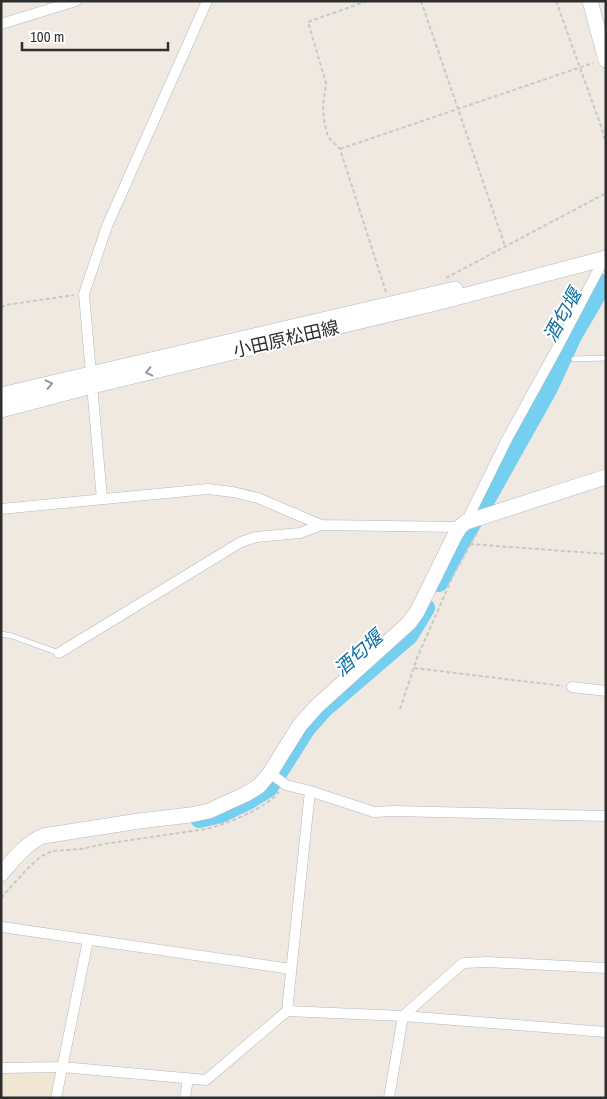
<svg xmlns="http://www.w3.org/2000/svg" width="607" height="1099" viewBox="0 0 607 1099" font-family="'Archivo Narrow','Noto Sans JP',sans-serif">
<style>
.education{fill:#f0e6d1}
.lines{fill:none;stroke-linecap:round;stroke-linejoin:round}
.river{stroke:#75cff0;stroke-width:18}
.lane-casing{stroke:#b4b7c1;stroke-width:6}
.street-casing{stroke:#b4b7c1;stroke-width:11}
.secondary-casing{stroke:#b4b7c1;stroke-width:16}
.path{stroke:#c9c9c9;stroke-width:2;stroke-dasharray:4 2.5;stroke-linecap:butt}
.lane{stroke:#fff;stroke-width:5}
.street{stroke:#fff;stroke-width:10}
.secondary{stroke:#fff;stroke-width:15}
.oneway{stroke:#969696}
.labels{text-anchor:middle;stroke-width:4;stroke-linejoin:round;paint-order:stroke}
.street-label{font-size:18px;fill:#2e2e2e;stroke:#fff}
.water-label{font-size:19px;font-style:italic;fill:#0d6fa3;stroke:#fff}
</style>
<rect width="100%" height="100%" fill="#efe9e1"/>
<!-- education -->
<path class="education" d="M57,1071L53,1098H1V1072Z"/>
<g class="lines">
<!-- river -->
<path class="river" d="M439,583L461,542L484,504L549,388L573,336L604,283
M199,819L221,814L248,801L269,788L307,728L324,709L409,636L426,608"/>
<!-- lane casing -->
<g class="lane-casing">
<path id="lane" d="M574,359L606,358
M1,634L12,636L59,653"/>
</g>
<!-- street casing -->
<g class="street-casing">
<path id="street" d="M1,24L76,1
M102,499L84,294L107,226L207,1
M1,509L208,489L233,492L258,498L321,525L460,527
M466,522L507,439L555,352L604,259
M59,653L241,542L256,537L300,533L321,525
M572,687L606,691
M270,773L286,785L310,791L374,812L393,811L606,816
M2,927L291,969
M287,1011L310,791
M1,1068L62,1067L206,1080L287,1011L403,1016L463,963L487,962L606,968
M56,1098L88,940
M185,1098L188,1078
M389,1098L403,1016L606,1032"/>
</g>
<!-- secondary casing -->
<g class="secondary-casing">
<path id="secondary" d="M590,1L606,60
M1,395L455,289
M1,410L92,386L440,302L606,258
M1,874C14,859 25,844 43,836L139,821L190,815L209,811L246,794L259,786L270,773L300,725L317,706L409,623L417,612L454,537L460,527L466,522L606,477"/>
</g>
<!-- path -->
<path class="path" d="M367,1L308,22L326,83L323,106L324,121L328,137L340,149L386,292
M421,1L505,246
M556,1L602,129L606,146
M340,149L593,63
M446,278L606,193
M1,307L6,305L74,295
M470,544L606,554
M414,668L563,686
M400,709L417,658L453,576L478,531
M1,898L27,869L40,857L52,851L81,849L104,844L206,829C229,823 263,810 279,792"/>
<!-- lane -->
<use href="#lane" class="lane"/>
<!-- street -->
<use href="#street" class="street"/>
<!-- secondary -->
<use href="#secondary" class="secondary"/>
</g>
<!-- one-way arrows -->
<defs><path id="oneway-chevron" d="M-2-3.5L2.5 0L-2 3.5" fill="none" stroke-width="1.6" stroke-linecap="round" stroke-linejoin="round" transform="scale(1.25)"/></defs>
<g class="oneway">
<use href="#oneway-chevron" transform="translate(149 372) rotate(167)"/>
<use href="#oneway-chevron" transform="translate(49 384) rotate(-13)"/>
</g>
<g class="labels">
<!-- street labels -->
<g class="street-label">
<text transform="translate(286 339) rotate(-13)" y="6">小田原松田線</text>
</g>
<!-- water labels -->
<g class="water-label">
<text transform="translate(562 315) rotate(-61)" y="7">酒匂堰</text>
<text transform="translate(358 653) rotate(-42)" y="7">酒匂堰</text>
</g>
</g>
<!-- border -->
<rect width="607" height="1099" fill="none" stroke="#2e2e2e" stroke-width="5"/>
<!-- scale -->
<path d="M22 42v8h146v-8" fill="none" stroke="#2e2e2e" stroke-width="2.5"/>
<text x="30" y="42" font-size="15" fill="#2e2e2e" stroke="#ffffff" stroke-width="4" paint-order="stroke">100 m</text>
</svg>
